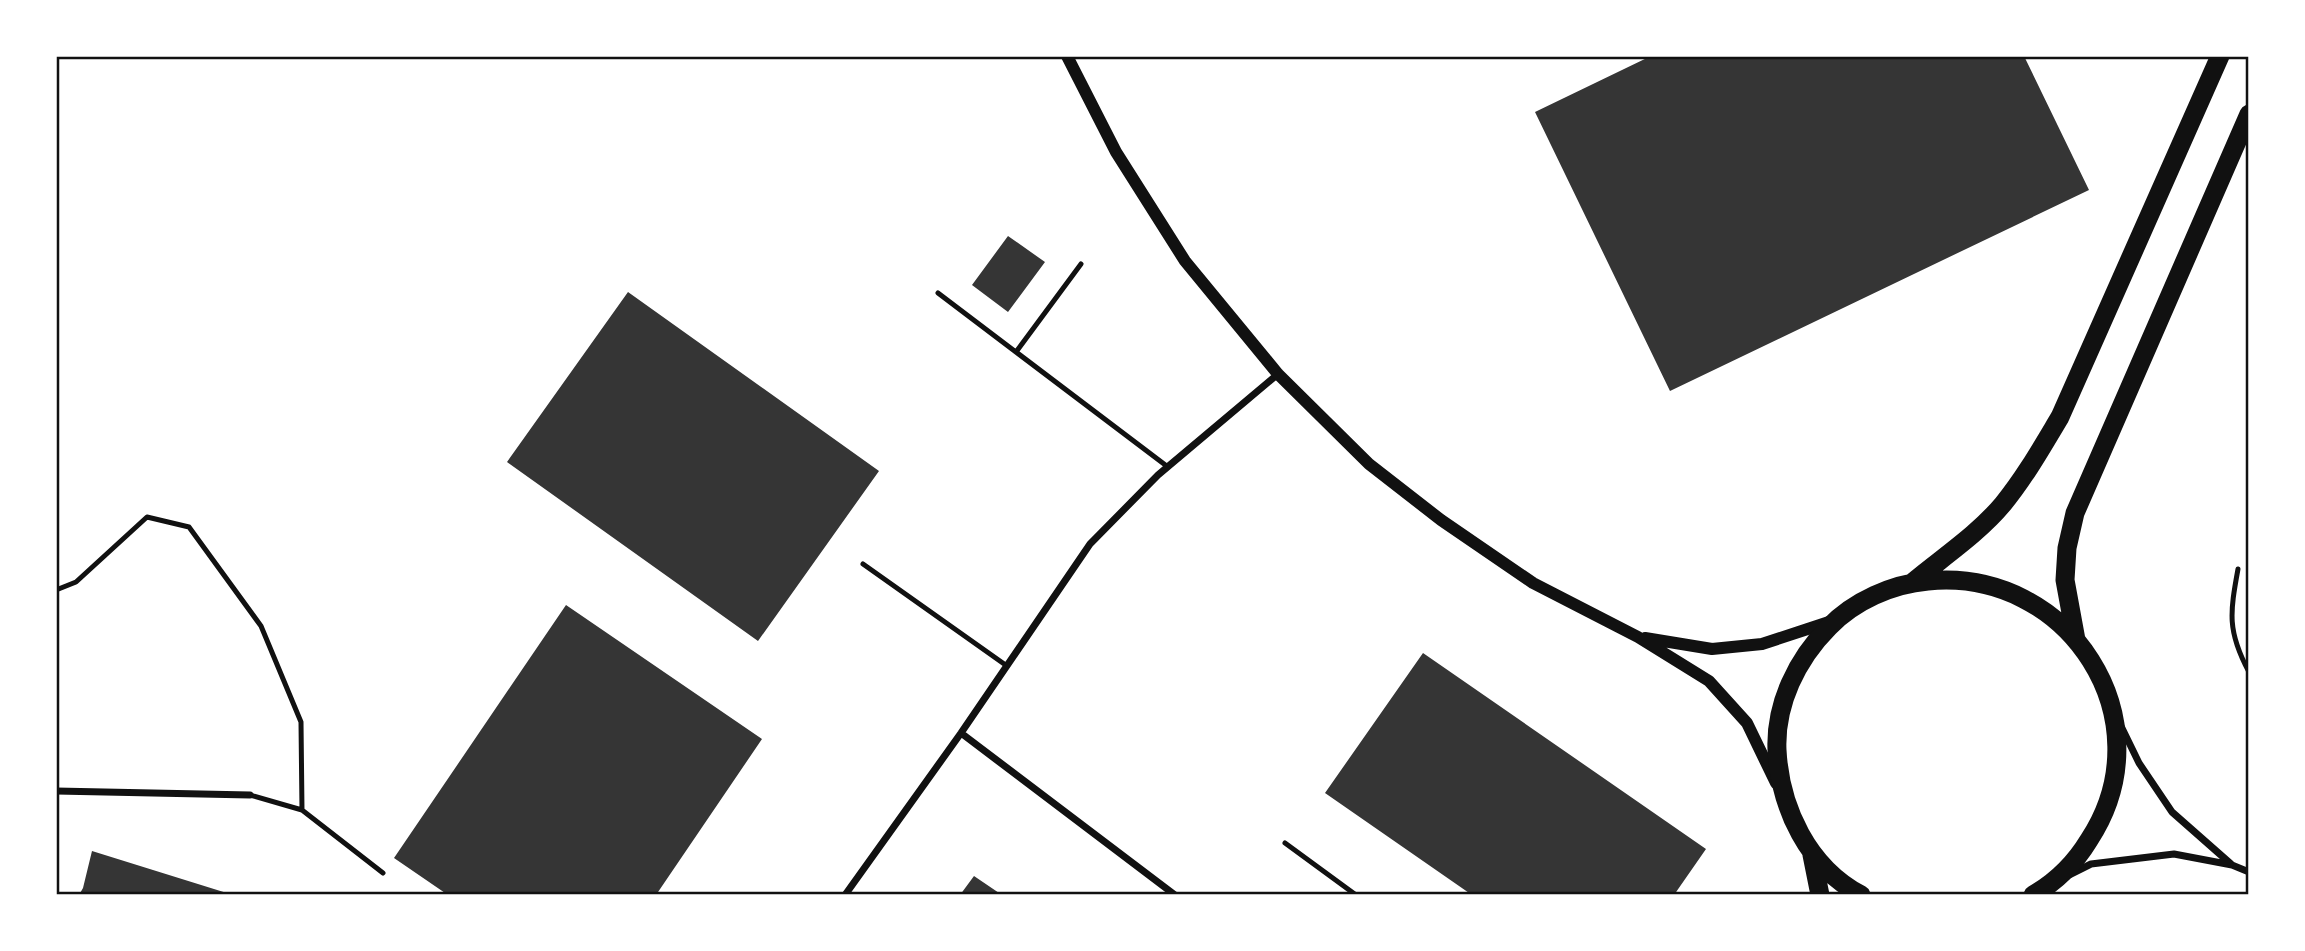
<svg xmlns="http://www.w3.org/2000/svg" width="2305" height="951" viewBox="0 0 2305 951" font-family="Montserrat,sans-serif">
<style>
.building{fill:#353535}
.lines{fill:none;stroke-linecap:round;stroke-linejoin:round}
.service{stroke:#111;stroke-width:5}
.minor{stroke:#111;stroke-width:7}
.tertiary{stroke:#111;stroke-width:12}
.trunk{stroke:#111;stroke-width:19}
.neatline{fill:none;stroke:#111;stroke-width:2.5}
</style>
<rect width="100%" height="100%" fill="#fff"/>
<!-- building -->
<path class="building" d="M1651,56H2024L2089,190L1670,391L1535,112Z
M1008,236L1045,262L1008,312L972,285Z
M628,292L879,471L758,641L507,462Z
M566,605L762,739L656,895H448L394,858Z
M1423,653L1706,849L1674,895H1472L1325,793Z
M92,851L230,894V895H79L83,888Z
M974,876L1002,895H960Z"/>
<g class="lines">
<!-- service -->
<path class="service" d="M938,293L1168,467
M1016,352L1081,264
M863,564L1007,666
M2238,569C2230,613 2227,631 2249,672
M56,590L76,582L147,517L189,527L261,626L301,722L302,810
M250,795L302,810L383,873
M1285,843L1356,895"/>
<!-- minor -->
<path class="minor" d="M2120,724L2139,763L2172,812L2231,864
M961,733L1175,895
M56,791L250,795
M2071,874L2091,864L2174,854L2232,865L2249,872
M845,895L961,733L1090,544L1158,475L1278,374"/>
<!-- tertiary -->
<path class="tertiary" d="M1067,56L1116,152L1185,261L1278,374L1369,464L1441,520L1533,583L1638,637L1709,681L1747,723L1776,783
M1645,638L1712,649L1762,644L1832,621"/>
<!-- trunk -->
<path class="trunk" d="M1913,582C1943,557 1978,534 2003,504C2025,477 2042,447 2060,417L2220,56
M2076,640L2065,580L2067,548L2075,513L2249,114
M1812,855L1820,895
M1861,895C1808,867 1780,808 1777,750C1775,704 1797,659 1829,627C1854,601 1892,584 1928,581C2068,567 2168,720 2089,840C2075,863 2056,882 2033,895"/>
</g>
<!-- border -->
<rect width="2305" height="951" fill="none" stroke="#ffffff" stroke-width="116"/>
<rect x="58" y="58" width="2189" height="835" class="neatline"/>
</svg>
